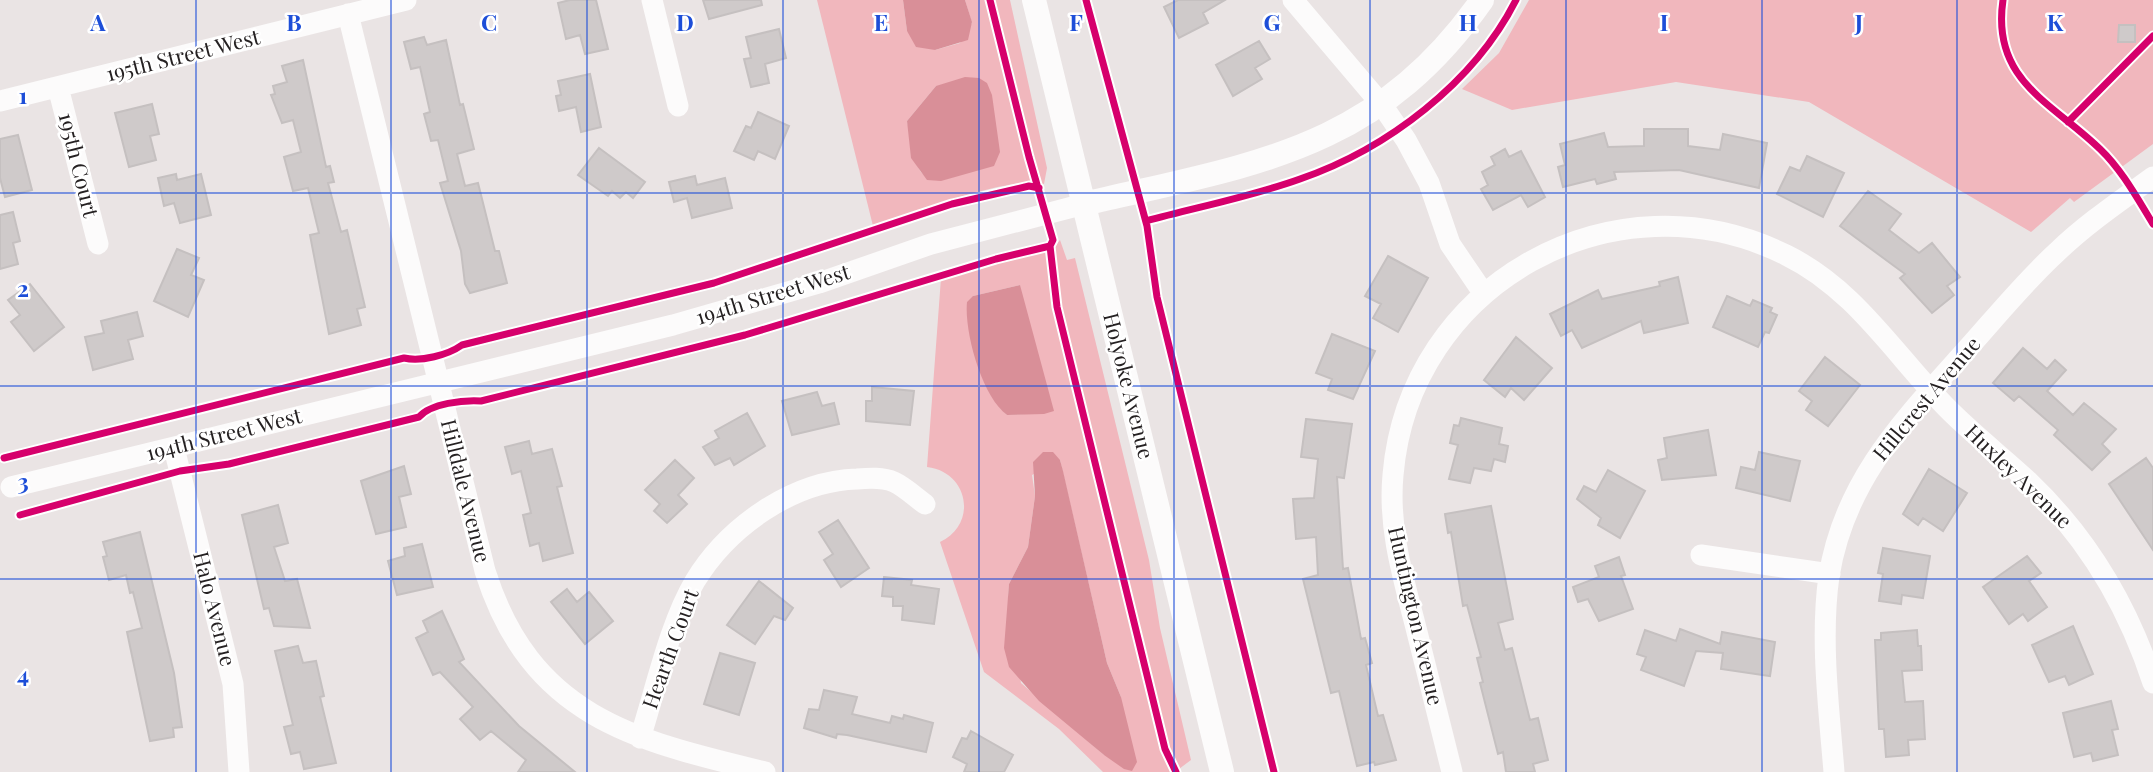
<svg xmlns="http://www.w3.org/2000/svg" width="2153" height="772" viewBox="0 0 2153 772" font-family="'Playfair Display',serif">
<style>
.green{fill:#f1b7bd;fill-rule:evenodd}
.water{fill:#d98f98}
.building{fill:#cfcaca;stroke:#c5c0c0;stroke-width:2}
.lines{fill:none;stroke-linecap:round;stroke-linejoin:round}
.minor{stroke:#fcfbfb;stroke-width:21}
.tertiary{stroke:#fcfbfb;stroke-width:24}
.cycleway-casing{stroke:#fff;stroke-width:11}
.cycleway{stroke:#d6006c;stroke-width:7}
.grid{fill:none;stroke:#1d4ed8;stroke-width:2;stroke-opacity:0.55}
.labels{text-anchor:middle;stroke-width:5;stroke-linejoin:round;paint-order:stroke}
.street-label{font-size:21px;fill:#252122;stroke:#fff}
.grid-label{font-size:23px;text-anchor:middle;font-weight:bold;fill:#1d4ed8;stroke:#fff;stroke-width:5;stroke-linejoin:round;paint-order:stroke}
</style>
<rect width="100%" height="100%" fill="#eae4e4"/>
<!-- green -->
<path class="green" d="M817,0H903L907,31L935,50L960,43L972,23L965,0H1010L1047,168L1044,184C1013,174 906,215 873,226ZM936,86L953,177C912,191 914,151 907,121Z
M1529,0H2153V144L2074,202L2070,198L2031,232L1809,102L1676,82L1512,110L1462,89L1499,53Z
M1060,240L1067,260L1075,258L1149,560L1160,628L1191,760L1175,772H1103L1059,729L984,672L940,542C978,524 969,472 927,467L941,278L1053,249ZM1020,285L1025,414L1007,415C973,382 974,341 973,296ZM1060,460L1107,663L1121,697L1104,755L1021,683L1008,601L1009,584L1028,547L1035,496L1032,475Z"/>
<!-- water -->
<path class="water" d="M903,0H965L972,22L968,40L935,50L916,47L907,31Z
M965,77L979,78L987,83L992,95L1000,152L994,166L941,181L927,180L911,158L907,121L936,86Z
M1020,285L1054,411L1044,414L1007,415C982,397 964,332 967,302L973,296Z
M1043,452H1053L1060,460L1063,471L1107,663L1121,697L1137,762L1132,771L1124,769L1104,755L1039,701L1009,667L1004,648L1009,584L1028,547L1035,496L1033,462Z"/>
<!-- building -->
<path class="building" d="M570,0H596L608,49L585,54L580,35L566,39L558,3Z
M703,0H761L762,5L709,19Z
M1178,0H1225L1203,13L1208,23L1179,38L1164,7Z
M2119,25H2135V42H2118Z
M779,29L786,58L765,64L769,83L751,87L744,59L751,58L746,37Z
M424,37L427,45L446,40L460,105L463,104L474,149L457,154L465,186L478,183L495,251H499L507,283L470,293L465,284L461,251L440,183L448,181L438,140L431,141L424,114L430,112L420,67L411,69L404,42Z
M1259,41L1270,59L1255,68L1262,79L1233,96L1216,65Z
M303,60L326,167L330,166L334,182L328,183L341,232L347,230L365,307L357,309L361,325L329,334L310,235L319,233L308,188L293,191L284,157L301,152L293,120L282,123L271,95L275,94L273,86L287,82L282,66Z
M590,74L601,127L581,132L576,107L559,111L556,96L561,95L558,81Z
M152,104L159,134L150,136L156,160L129,167L115,113Z
M758,112L789,126L775,159L758,151L754,160L734,151L746,126L751,128Z
M1644,129H1688V146L1720,150L1723,134L1767,143L1759,188L1679,170L1614,172L1616,179L1597,184L1595,179L1563,187L1558,167L1565,165L1560,144L1604,133L1608,147L1644,146Z
M18,135L32,190L5,197L0,178V139Z
M599,148L645,182L633,198L626,192L620,198L612,191L608,196L578,175Z
M1505,149L1509,157L1521,151L1545,197L1528,207L1521,195L1493,210L1481,189L1488,185L1482,172L1495,165L1491,157Z
M1807,156L1844,173L1823,217L1777,194L1790,167L1800,171Z
M176,174L177,180L201,174L211,215L180,223L174,203L164,206L158,178Z
M695,176L697,185L725,178L732,208L692,218L687,198L674,202L669,182Z
M1868,191L1901,214L1889,230L1919,253L1932,243L1960,277L1947,286L1954,295L1932,313L1900,278L1905,274L1840,226Z
M13,212L20,241L13,243L18,264L0,269V215Z
M177,249L199,258L191,275L204,280L188,317L154,301Z
M1388,256L1428,278L1398,332L1373,318L1381,304L1365,296Z
M1678,277L1688,323L1644,333L1641,321L1582,348L1572,330L1561,336L1550,314L1598,290L1602,299L1660,286L1659,282Z
M30,284L64,327L34,351L11,322L20,315L8,300Z
M1727,296L1750,306L1753,300L1772,308L1770,312L1777,315L1769,333L1765,332L1758,347L1713,327Z
M137,312L143,336L128,340L133,359L93,370L85,337L104,333L101,321Z
M1332,334L1375,351L1353,399L1328,390L1332,379L1316,373Z
M1516,337L1552,368L1524,400L1511,388L1505,397L1484,380Z
M2023,348L2047,369L2055,360L2066,370L2047,391L2073,415L2084,403L2116,429L2102,444L2110,452L2092,470L2054,435L2058,430L2019,396L2014,401L1993,383Z
M1825,357L1860,385L1828,426L1806,410L1812,401L1799,391Z
M872,387L914,391L910,425L866,421V401H872Z
M817,392L822,406L834,403L839,424L792,435L782,401Z
M747,413L765,446L734,465L730,458L715,465L703,447L719,438L715,431Z
M1461,418L1502,428L1499,444L1508,446L1505,462L1494,459L1491,471L1474,468L1470,483L1449,479L1458,445L1450,443L1454,425L1459,426Z
M1306,419L1352,424L1344,478L1337,477L1343,569L1348,568L1361,639L1365,638L1372,663L1366,665L1378,716L1383,715L1396,760L1375,765L1374,762L1357,766L1339,691L1331,693L1303,579L1318,575L1316,537L1296,539L1293,499L1314,498L1318,459L1301,457Z
M1708,430L1716,475L1662,480L1658,460L1667,458L1664,438Z
M529,441L532,454L552,449L562,486L557,487L573,553L543,561L539,543L530,546L523,515L531,513L521,471L512,474L505,447Z
M1759,452L1800,461L1790,501L1736,488L1741,467L1755,470Z
M2146,458L2153,468V550L2109,484Z
M675,460L694,478L678,495L687,504L667,523L654,511L660,504L645,490Z
M404,466L411,494L399,497L406,527L376,534L361,481Z
M1929,469L1967,493L1943,531L1923,518L1918,525L1903,514Z
M1608,470L1645,491L1620,538L1598,525L1601,518L1577,499L1584,486L1596,492Z
M278,505L288,543L274,547L285,581L297,579L310,628L274,626L269,608L264,609L242,515Z
M1491,506L1513,619L1498,623L1505,650L1512,648L1530,720L1538,718L1548,760L1533,764L1535,772H1506L1503,752L1498,754L1480,683L1483,682L1477,658L1481,657L1467,605L1463,606L1451,532L1448,533L1445,514Z
M838,520L869,568L841,587L824,560L833,554L819,532Z
M140,532L174,673L182,727L173,728L174,737L150,741L127,632L142,628L133,592L130,593L126,575L109,580L103,557L107,556L103,542Z
M422,544L433,587L397,595L388,561L405,556L404,548Z
M1883,548L1930,556L1923,598L1902,595L1901,604L1879,601L1883,574L1878,573Z
M2027,556L2041,573L2029,581L2047,607L2028,621L2023,614L2009,624L1983,587Z
M1619,557L1625,575L1621,576L1633,609L1599,621L1588,599L1578,602L1573,587L1599,577L1595,566Z
M884,577L912,580L911,585L939,589L934,624L902,620L903,606H893V597L882,596Z
M759,581L793,608L785,620L774,616L755,644L727,625Z
M567,589L577,602L589,592L613,621L585,644L551,602Z
M442,611L464,659L459,662L519,726L575,772H518L526,760L491,731L480,740L460,719L473,707L440,672L433,675L416,638L428,632L423,621Z
M2073,626L2093,674L2069,685L2065,676L2049,682L2032,645Z
M1680,629L1720,644L1722,632L1775,642L1770,676L1721,669L1723,653L1696,651L1684,686L1641,670L1646,657L1637,654L1645,630L1676,641Z
M1917,630L1918,646H1921L1922,670L1902,671L1905,702L1923,701L1925,739L1908,740L1909,755L1886,757L1884,729H1879L1875,640H1881V633Z
M298,646L303,663L316,661L324,696L320,697L336,763L304,769L300,752L291,754L284,727L293,725L275,651Z
M720,653L755,663L739,715L704,704Z
M824,690L857,697L852,714L890,723L892,716L903,719L904,715L933,723L926,752L847,735L837,734L836,738L804,728L809,709L819,710Z
M2111,701L2118,729L2112,730L2118,755L2093,761L2091,753L2074,757L2063,713Z
M971,731L1013,755L1004,772H964L967,764L953,757L962,738L967,739Z"/>
<g class="lines">
<!-- minor -->
<path class="minor" d="M652,0L678,106
M1293,0L1382,105L1406,140L1429,183L1450,244L1484,294
M348,14L485,571C531,716 632,740 765,772
M58,87L98,244
M0,101L406,0
M174,448L233,684L239,772
M11,487L673,325L819,283L931,244L1084,204
M1701,555L1830,574
M640,738C656,689 669,625 695,581C728,527 792,481 857,479C869,478 883,477 894,482C905,487 915,497 925,504
M1452,772C1440,724 1428,676 1416,628C1403,577 1388,528 1393,475C1409,283 1615,170 1786,255C1856,289 1896,357 1949,410C1974,435 2002,457 2028,481C2087,537 2128,606 2153,683
M1834,772C1829,709 1820,639 1829,576C1844,483 1900,424 1960,357C1992,322 2022,284 2057,252C2086,224 2120,201 2153,177"/>
<!-- tertiary -->
<path class="tertiary" d="M1034,0L1222,772
M1084,204C1252,164 1375,152 1482,0"/>
<!-- cycleway casing -->
<g class="cycleway-casing">
<path id="cycleway" d="M1086,0L1147,226L1157,297L1274,772
M2003,0C1991,81 2053,103 2100,149C2122,170 2137,198 2153,224
M2068,122L2153,36
M1146,221C1197,207 1250,197 1300,179C1387,149 1474,83 1516,0
M1050,246L1057,307L1165,749L1176,772
M4,458L404,358C421,362 448,355 462,345L714,283L952,204L1029,186L1039,188
M20,515L180,471L229,464L419,417C431,403 464,400 481,401L745,335L996,259L1050,246L1053,240L1029,157L990,0"/>
</g>
<!-- cycleway -->
<use href="#cycleway" class="cycleway"/>
</g>
<!-- grid -->
<path class="grid" d="M196,0V772M391,0V772M587,0V772M783,0V772M979,0V772M1174,0V772M1370,0V772M1566,0V772M1762,0V772M1957,0V772M0,193H2153M0,386H2153M0,579H2153"/>
<g class="labels">
<!-- street labels -->
<g class="street-label">
<text transform="translate(183 56) rotate(-14)" y="7">195th Street West</text>
<text transform="translate(78 165) rotate(76)" y="7">195th Court</text>
<text transform="translate(773 295) rotate(-17)" y="7">194th Street West</text>
<text transform="translate(1128 386) rotate(76)" y="7">Holyoke Avenue</text>
<text transform="translate(1927 399) rotate(-50)" y="7">Hillcrest Avenue</text>
<text transform="translate(224 435) rotate(-14)" y="7">194th Street West</text>
<text transform="translate(2018 477) rotate(44)" y="7">Huxley Avenue</text>
<text transform="translate(465 491) rotate(76)" y="7">Hilldale Avenue</text>
<text transform="translate(214 609) rotate(76)" y="7">Halo Avenue</text>
<text transform="translate(1415 616) rotate(77)" y="7">Huntington Avenue</text>
<text transform="translate(671 649) rotate(-70)" y="7">Hearth Court</text>
</g>
</g>
<g class="grid-label">
<text x="98" y="31">A</text>
<text x="294" y="31">B</text>
<text x="489" y="31">C</text>
<text x="685" y="31">D</text>
<text x="881" y="31">E</text>
<text x="1076" y="31">F</text>
<text x="1272" y="31">G</text>
<text x="1468" y="31">H</text>
<text x="1664" y="31">I</text>
<text x="1859" y="31">J</text>
<text x="2055" y="31">K</text>
<text x="23" y="104">1</text>
<text x="23" y="297">2</text>
<text x="23" y="490">3</text>
<text x="23" y="683">4</text>
</g>
</svg>
